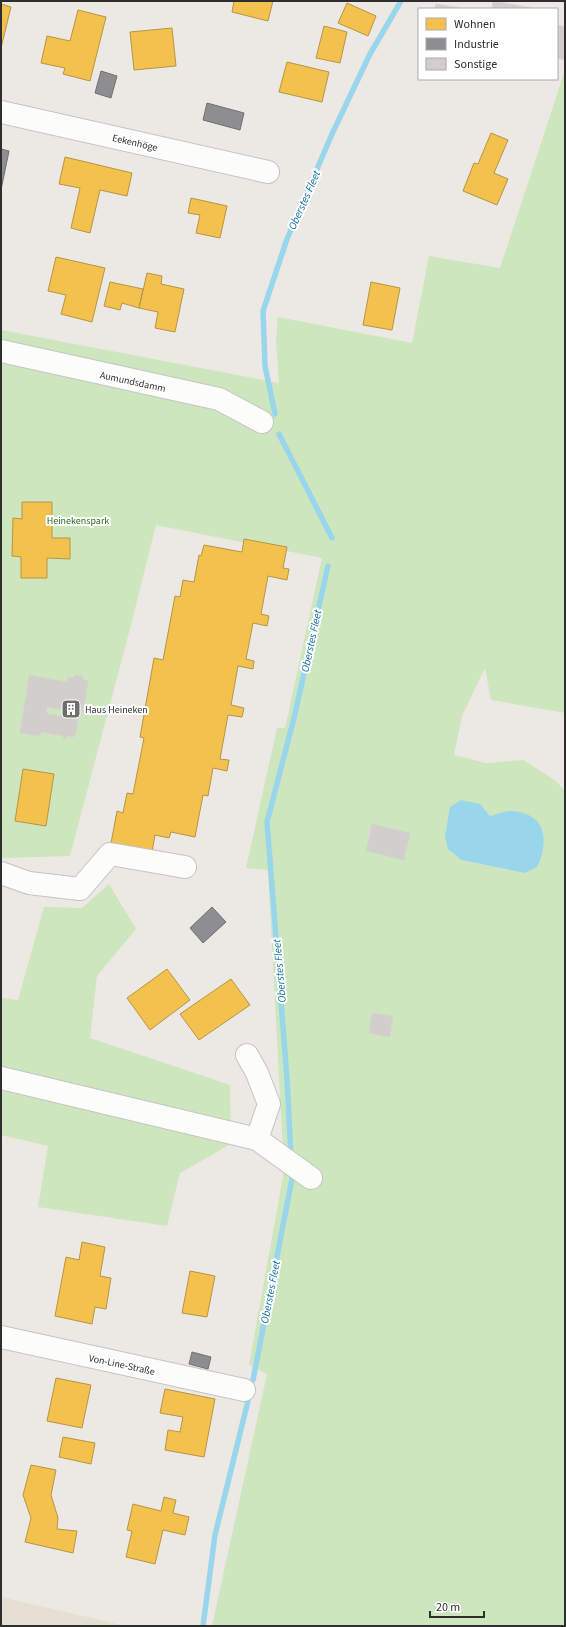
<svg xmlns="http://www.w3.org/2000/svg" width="566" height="1627" viewBox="0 0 566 1627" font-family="'Source Sans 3',sans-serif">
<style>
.education{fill:#e6e0d3}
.green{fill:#cee6be;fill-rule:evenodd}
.water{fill:#99d6ec}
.homes{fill:#f2c14e;stroke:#b79544}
.industry{fill:#8d8d92;stroke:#707074}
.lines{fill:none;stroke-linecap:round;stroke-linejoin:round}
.stream{stroke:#99d6ec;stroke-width:5.5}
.building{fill:#d1cecb;stroke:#d7d4d0}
.minor-casing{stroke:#c5c4c5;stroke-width:24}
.minor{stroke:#fcfcfb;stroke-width:22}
.labels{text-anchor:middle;stroke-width:4;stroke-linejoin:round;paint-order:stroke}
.street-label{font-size:10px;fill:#2e2e2e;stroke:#fff}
.park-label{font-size:10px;fill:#2c6e1b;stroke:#fff}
.poi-label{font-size:10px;fill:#2e2e2e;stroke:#fff;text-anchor:start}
.water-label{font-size:11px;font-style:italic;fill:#0d6fa3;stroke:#fff}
</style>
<rect width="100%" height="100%" fill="#ece8e4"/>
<!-- education -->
<path class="education" d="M1,1597L126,1626H1Z"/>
<!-- green -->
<path class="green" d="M565,70V713L491,700L485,668L462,716L454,755L486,763L523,760L556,781L565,791V1626H212L267,1374L249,1365L284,1171L268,870L246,868L277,728H285L322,558L156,525L132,621L70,856L1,858V330L279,383L276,341L278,317L412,343L429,256L500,268ZM480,804L490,816L510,811L509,870L461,860L448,849Z
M109,884L136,929L97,976L90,1038L230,1085L231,1144L180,1173L167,1226L38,1207L48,1146L1,1135V998L18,1000L44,907L82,908Z"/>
<!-- water -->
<path class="water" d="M461,800L480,804L490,816C496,815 504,811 511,811C546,813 550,840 537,867L525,873L461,860L448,849L445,837L450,807Z"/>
<!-- homes -->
<path class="homes" d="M234,1H273L268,21L232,12Z
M347,3L376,16L368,36L338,23Z
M1,4L11,7L1,48Z
M78,10L106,17L90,81L63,74L65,68L41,63L47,36L70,41Z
M324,26L347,32L340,63L316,58Z
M172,28L176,66L134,70L130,32Z
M287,62L329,72L322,102L279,92Z
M491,133L508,140L494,173L508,179L497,205L463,191L474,163L478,164Z
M65,157L132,173L127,196L100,190L90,233L71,228L80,188L59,184Z
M191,198L227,206L220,238L196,233L200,215L188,213Z
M56,257L105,268L92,322L61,314L66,295L48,291Z
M147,273L162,276L161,284L184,289L175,332L155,328L158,312L139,308Z
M110,282L143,289L139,308L122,303L120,310L104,306Z
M371,282L400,288L392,330L363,325Z
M22,502H52V538H70V559L47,558V578H21V557L12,556L13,518L22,519Z
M244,539L287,547L283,568L289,569L287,580L268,576L261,614L269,616L267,626L253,623L246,659L254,661L253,669L238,666L231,705L244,708L242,717L228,715L220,759L229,760L227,771L213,768L208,796L203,795L195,837L171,832L169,838L155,835L152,852L111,843L117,811L123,813L127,793L133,794L144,738L140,737L154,658L163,660L175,596L180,597L183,580L194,582L199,555L201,556L204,545L242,552Z
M23,769L54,774L46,826L15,821Z
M167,969L190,1000L150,1030L127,998Z
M231,979L250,1005L199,1040L180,1014Z
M82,1242L105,1247L100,1276L111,1278L106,1309L95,1307L92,1324L55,1316L66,1257L79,1260Z
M190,1271L215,1276L207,1317L182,1313Z
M56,1378L91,1385L82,1428L47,1421Z
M165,1389L215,1399L204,1457L165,1450L168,1430L180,1432L183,1417L160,1413Z
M63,1437L95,1443L91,1464L59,1457Z
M31,1465L56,1470L51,1495L58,1518L57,1529L77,1531L73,1553L25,1542L31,1518L23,1495Z
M164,1497L176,1500L173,1513L189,1517L185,1535L163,1530L155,1564L126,1557L132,1531L127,1530L133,1504L161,1511Z"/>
<!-- industry -->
<path class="industry" d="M101,71L117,76L111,98L95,93Z
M207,103L244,113L240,130L203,120Z
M1,149L9,151L1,190Z
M212,907L226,922L203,943L190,928Z
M192,1352L211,1357L208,1369L189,1364Z"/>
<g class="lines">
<!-- stream -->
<path class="stream" d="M275,414L265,366L263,311L287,239L332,134L370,54L401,1
M279,434L332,538
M291,1157L287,1078L267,822L294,718L328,566
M253,1380L292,1179V1172
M203,1626L215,1535L248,1401"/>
</g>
<!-- building -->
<path class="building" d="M493,1L532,8V9H492Z
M436,4L466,9H435Z
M557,25L565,27V60L557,58Z
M29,675L67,682L68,677L73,678L76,675L82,676L84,680L88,681L83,713L47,707L46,711L48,714L75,718L78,721L75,736L72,737L66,736L65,740L63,739L64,736L41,732L40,736L20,733Z
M372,824L410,833L404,860L366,851Z
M372,1013L393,1016L390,1037L369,1033Z"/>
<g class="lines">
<!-- minor casing -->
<g class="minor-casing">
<path id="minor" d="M1,112L268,172
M1,351L219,399L262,422
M1,873L29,883L80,889L110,854L185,867
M1,1078L257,1139L269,1104L257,1073L247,1055
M257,1139L311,1178
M1,1337L244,1390"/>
</g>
<!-- minor -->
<use href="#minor" class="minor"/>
</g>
<!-- icons -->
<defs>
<g id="building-square" transform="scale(1)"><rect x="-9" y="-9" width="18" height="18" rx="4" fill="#706f6e" stroke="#fff"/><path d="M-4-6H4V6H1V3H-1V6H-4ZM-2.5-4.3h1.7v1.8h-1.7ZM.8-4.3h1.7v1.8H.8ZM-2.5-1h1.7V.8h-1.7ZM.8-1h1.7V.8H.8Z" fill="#fff"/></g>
</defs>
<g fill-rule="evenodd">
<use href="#building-square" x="71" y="709"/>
</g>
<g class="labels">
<!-- street labels -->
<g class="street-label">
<text transform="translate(135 142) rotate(13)" y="4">Eekenhöge</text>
<text transform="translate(133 381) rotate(12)" y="4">Aumundsdamm</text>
<text transform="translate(122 1364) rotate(12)" y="4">Von-Line-Straße</text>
</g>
<!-- park labels -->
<g class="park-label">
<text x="78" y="524">Heinekenspark</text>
</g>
<!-- poi labels -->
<g class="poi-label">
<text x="85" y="713">Haus Heineken</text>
</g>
<!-- water labels -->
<g class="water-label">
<text transform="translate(304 200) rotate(-66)" y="4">Oberstes Fleet</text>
<text transform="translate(311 641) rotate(-78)" y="4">Oberstes Fleet</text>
<text transform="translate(279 971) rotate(-95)" y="4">Oberstes Fleet</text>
<text transform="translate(270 1292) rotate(-79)" y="4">Oberstes Fleet</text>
</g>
</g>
<!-- border -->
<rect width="566" height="1627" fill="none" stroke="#2e2e2e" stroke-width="4"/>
<!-- legend -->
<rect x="418" y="8" width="140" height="72" fill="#ffffff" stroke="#ababab"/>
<rect x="426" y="18" width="20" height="12" fill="#f2c14e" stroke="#ababab"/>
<text x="454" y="28" font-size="12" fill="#2e2e2e">Wohnen</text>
<rect x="426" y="38" width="20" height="12" fill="#8d8d92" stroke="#ababab"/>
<text x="454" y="48" font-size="12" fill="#2e2e2e">Industrie</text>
<rect x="426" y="58" width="20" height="12" fill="#d1cecb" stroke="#ababab"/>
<text x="454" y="68" font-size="12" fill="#2e2e2e">Sonstige</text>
<!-- scale -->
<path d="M430 1611v6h54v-6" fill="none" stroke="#2e2e2e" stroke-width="2"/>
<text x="436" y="1611" font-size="12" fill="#2e2e2e" stroke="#ffffff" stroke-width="3" paint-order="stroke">20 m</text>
</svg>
